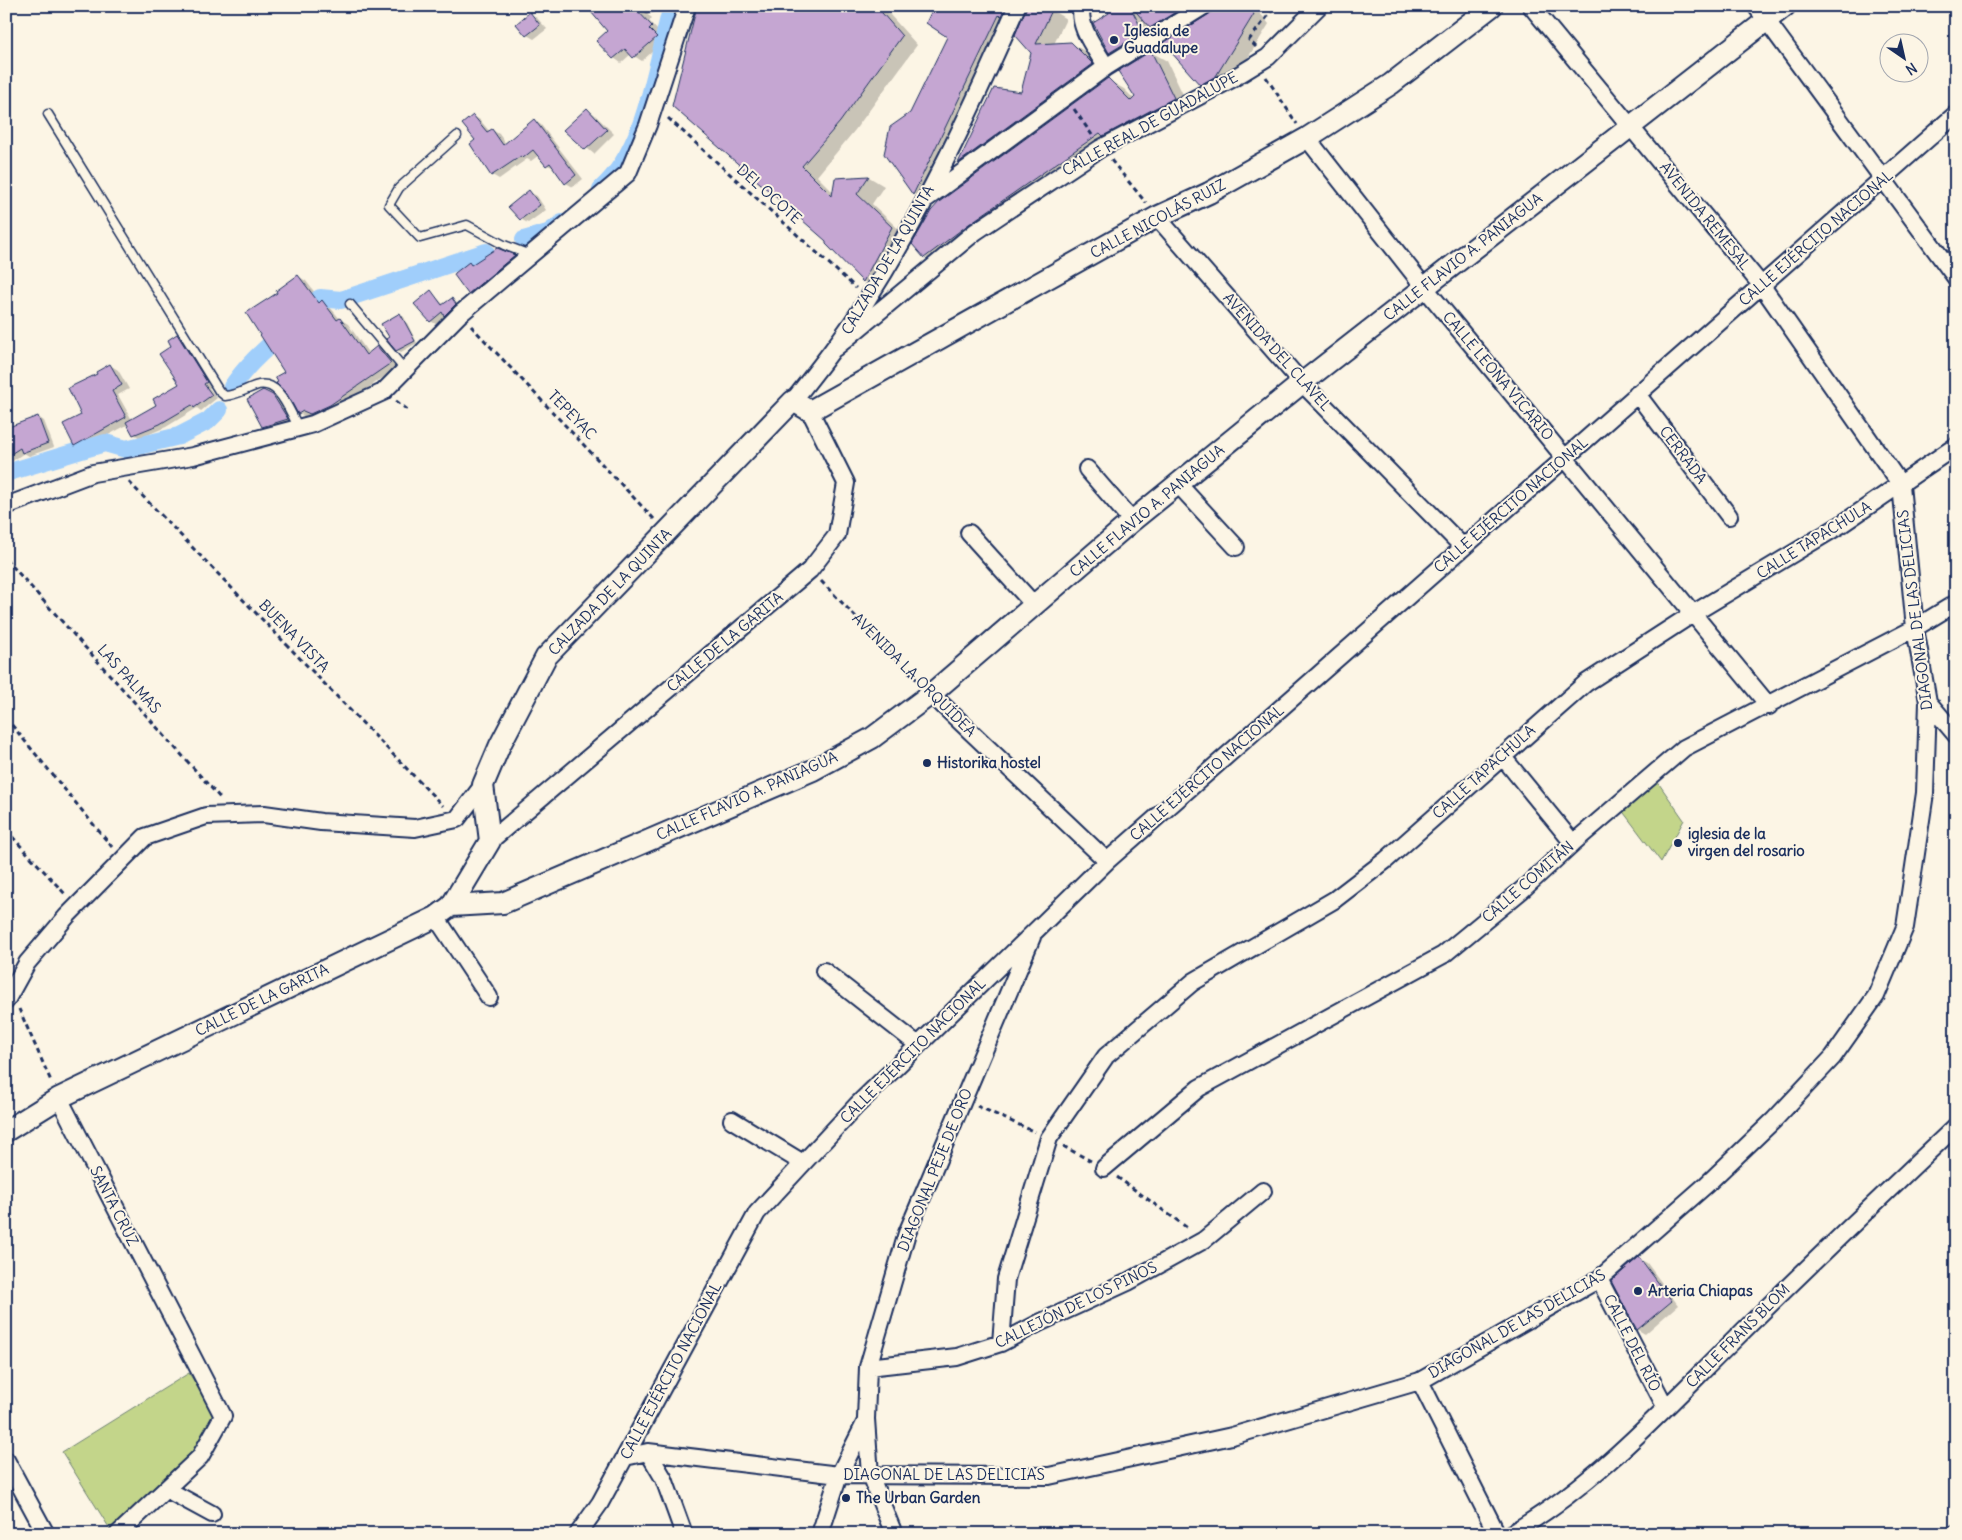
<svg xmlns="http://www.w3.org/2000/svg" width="1962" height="1540" viewBox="0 0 1962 1540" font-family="Delius,sans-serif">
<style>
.green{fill:#c3d58a;stroke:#6f8274}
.shadow{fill:#0003}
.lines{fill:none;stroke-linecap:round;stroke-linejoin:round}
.canal{stroke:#a0cefb;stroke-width:18}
.building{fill:#c5a6d2;stroke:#1b2f5e}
.service-casing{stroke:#1b2f5e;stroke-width:11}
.minor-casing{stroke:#1b2f5e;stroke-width:20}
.tertiary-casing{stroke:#1b2f5e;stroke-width:24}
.path{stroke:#1b2f5e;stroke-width:3;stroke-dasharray:5 4;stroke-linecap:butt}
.service{stroke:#fcf5e5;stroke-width:8}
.minor{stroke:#fcf5e5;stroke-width:16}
.tertiary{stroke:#fcf5e5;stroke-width:20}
.poi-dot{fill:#1b2f5e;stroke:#fcf5e5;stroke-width:2}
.labels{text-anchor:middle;stroke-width:4;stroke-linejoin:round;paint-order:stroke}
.poi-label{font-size:15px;font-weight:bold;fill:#1b2f5e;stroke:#fcf5e5;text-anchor:start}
.street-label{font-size:15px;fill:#1b2f5e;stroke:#fcf5e5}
</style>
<rect width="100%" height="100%" fill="#fcf5e5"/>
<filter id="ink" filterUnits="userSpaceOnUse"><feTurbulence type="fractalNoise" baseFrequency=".02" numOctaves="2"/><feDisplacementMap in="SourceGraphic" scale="10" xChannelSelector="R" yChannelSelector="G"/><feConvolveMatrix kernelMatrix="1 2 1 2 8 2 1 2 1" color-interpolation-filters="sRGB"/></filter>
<g filter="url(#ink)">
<!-- green -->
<path class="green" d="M1657,781L1684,820L1661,862L1621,809Z
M189,1373L215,1415L180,1471L110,1529L62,1452Z"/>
<!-- shadow -->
<path class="shadow" d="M599,6H649L647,8L648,15L652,18L649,21L658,31L656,33L663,42L642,61L631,54L621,63L614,58L598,41L608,31Z
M802,6H882L917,45L855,130L817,176L834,193L836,179L869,177L884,186L872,204L907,237L879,290L863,281L828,240L674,105Z
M936,6H1027L1023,10L928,202L914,194L886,154L911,114L949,37Z
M1045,6L1066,19L1054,44L1071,43L1086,52L1106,73L973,171L959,163L995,90L1022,93Z
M1106,6H1214L1167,36L1151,27L1158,41L1126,61L1110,52L1095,23L1110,13Z
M1215,6H1254L1269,24L1231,85L1216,93L1200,84L1211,15Z
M530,14L537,18L547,29L534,39L527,35Z
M1151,52L1167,61L1189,107L1116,142L940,266L925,257L1108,80L1124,89L1135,100Z
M587,109L594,114L614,134L594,154L565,130Z
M473,116L480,120L490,132L492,130L499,134L506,144L535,121L541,125L583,179L573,187L566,183L555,168L547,165L539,155L531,161L527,159L499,179L492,175L477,140Z
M529,192L537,196L546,210L528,223L520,219Z
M498,249L519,259L474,296L469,293V264L472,266Z
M298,276L306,281L322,302L330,307L340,319L348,324L369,354L377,347L386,352L398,367L338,409L319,418L312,415L307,418L299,413L285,372L279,293Z
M431,292L444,305L452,299L461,308L451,318L447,316L436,324L430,321Z
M400,315L404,317L417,343L401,352L397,350Z
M177,335L183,339L212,386L209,388L217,398L201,411L197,408L166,427L140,438L134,434L129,424L82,449L75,445L83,416L99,375L110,365L118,370L129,389L118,395L132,420L158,406L180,385L173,346Z
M268,393L284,406L294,423L270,430L263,426Z
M38,417L44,421L54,447L29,456L24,453L11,462L6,460V425L8,429Z
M1639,1259L1647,1263L1678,1305L1645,1334L1638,1330L1613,1282Z"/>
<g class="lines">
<!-- canal -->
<path class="canal" d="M601,189C647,149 656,64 672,6
M524,240L548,233L562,223
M232,387C249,361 271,345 293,323V318L320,298L341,300L350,297L486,252
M6,473L105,443L126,449L179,436L208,421L219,410"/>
</g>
<!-- building -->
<path class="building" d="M597,6H633L652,26L649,29L657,37L633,58L625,49L613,59L596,41L607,31L591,12Z
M697,6H876L902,36L840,122L802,166L832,196L835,178L869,176L857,194L892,227L863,282L826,244V241L672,106Z
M934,6H1006L1001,17L999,15L913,195L884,154L890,127L910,113L947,37L926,23Z
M1027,6H1054L1036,44L1071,42L1093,64L958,163L994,88L1021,92L1031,53L1015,35Z
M1104,6H1130L1143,32L1109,53L1093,23L1109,13Z
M1131,6H1185L1150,28Z
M1214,6H1247L1254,14L1216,76L1200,85L1163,43L1209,14Z
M530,12L540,25L526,36L516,24Z
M1151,51L1174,98L1103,136L1100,133L969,224L924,258L912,244L931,211L939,202L1108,78L1131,101L1135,97L1118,71Z
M587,108L607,130L585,150L563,130Z
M473,115L487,132L492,129L503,145L534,119L576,175L565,184L550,163L546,166L533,150L523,158L521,156L491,176L470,144L475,140L462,124Z
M529,190L540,205L520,220L508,207Z
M497,248L515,255L468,294L454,275L455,273L469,262L471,265Z
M298,275L319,303L322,300L337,320L340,318L366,355L377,346L391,363L330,405L310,414L303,411L298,414L287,394L276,383L278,382L275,377L284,372L246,313L277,293L276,291Z
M431,290L442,305L452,298L456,304L444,316L442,312L430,322L414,304Z
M400,313L415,341L396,351L386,339L389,337L381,324Z
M177,334L207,382L204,384L212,395L194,408L192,405L160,424L133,435L126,422L156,405L153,399L179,384L159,354L171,346L168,340Z
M110,364L122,385L112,391L126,417L74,446L63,424L81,415L68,388L97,374L96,372Z
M263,390L273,395L288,419L262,427L247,399Z
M38,416L48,443L22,453L20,448L6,457V428Z
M1639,1257L1672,1301L1637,1330L1611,1281Z"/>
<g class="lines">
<!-- service casing -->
<g class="service-casing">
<path id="service" d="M645,6L649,8L657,6
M48,114L219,391L225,396C237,395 244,390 255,386C279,377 289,411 299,428
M457,136L399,188L389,205L420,238L467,225L504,245L530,255
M350,304L405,370"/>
</g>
<!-- minor casing -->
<g class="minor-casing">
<path id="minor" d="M1082,6C1077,27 1096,49 1106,67
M1756,6L1956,278
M1307,138L1425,288L1769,706
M926,199L1106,67L1204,6
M1157,217L1302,383L1463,547
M835,348L975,232L1101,148L1232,79L1268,57L1319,6
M1637,394L1729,516
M793,401C819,368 845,335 867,300C926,208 973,106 1017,6
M1087,469L1132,521
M1178,484L1236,547
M6,506L93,473L193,456L313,424L383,392L460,314L628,173L648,125L687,6
M969,533L1035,606
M931,694L1107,861
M1928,702L1956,735
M1502,756L1573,843
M490,841L810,570L837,535L846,483L810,411
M436,917L489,997
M824,971L917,1044
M6,1001L27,963L67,916L145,837L206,816L264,814L321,822L415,828L457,819L483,785
M59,1098L223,1416L200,1457L118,1534
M732,1120L803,1163
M1104,1168L1199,1088L1443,955L1522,890L1573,843L1684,748L1915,628L1956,603
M1599,1279L1666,1408
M1001,1343L1006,1279L1049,1138L1106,1056L1193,982L1334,900L1386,860L1586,683L1694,613L1842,524L1956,446
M868,1367L957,1357L1001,1343L1039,1323L1128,1282L1204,1240L1263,1191
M1420,1381L1497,1534
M648,1452L664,1479L684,1534
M625,1457L648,1452L839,1475L1049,1476L1232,1436L1420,1381L1599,1279L1706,1185L1774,1120L1833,1057L1876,996L1905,927L1925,793L1928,702L1915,628L1901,485L1762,286L1531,6
M6,1460L46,1534
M166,1489L212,1514
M578,1534L600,1503L757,1213L857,1105L1107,861L1956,114
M820,1534L839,1475L866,1421
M894,1534L870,1475L866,1419L868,1367L907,1233L1032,937
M1510,1534C1593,1487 1663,1410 1730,1344C1804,1270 1880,1198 1956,1126
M1955,1534L1956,1533"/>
</g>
<!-- tertiary casing -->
<g class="tertiary-casing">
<path id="tertiary" d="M451,906L503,903L813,770L872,738L931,694L1132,521L1302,383L1785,6
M6,1131L59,1098L436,917L451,906L490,841L483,785L500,745L546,657L793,401L810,411L1157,217L1209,193L1307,138L1391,84L1492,6"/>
</g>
<!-- path -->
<path class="path" d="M1256,47L1249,40L1271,12L1273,6
M1266,77L1297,124
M1074,109L1092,135
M668,118L856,288
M1111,160L1146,203
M471,326L654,519
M396,401L409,411
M129,482L443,806
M6,559L222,800
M821,581L919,682
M6,718L112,847
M6,830L66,895
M19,1009L51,1081
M977,1106L1035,1132
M1063,1146L1091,1161
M1117,1177L1189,1229"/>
<!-- service -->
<use href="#service" class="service"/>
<!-- minor -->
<use href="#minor" class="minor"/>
<!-- tertiary -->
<use href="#tertiary" class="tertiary"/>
</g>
</g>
<!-- markers -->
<g class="poi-dot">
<circle cx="1114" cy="40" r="5"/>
<circle cx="927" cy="763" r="5"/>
<circle cx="1678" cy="843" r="5"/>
<circle cx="1638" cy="1291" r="5"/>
<circle cx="846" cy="1498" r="5"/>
</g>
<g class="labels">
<!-- poi labels -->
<g class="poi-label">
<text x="1124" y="36">Iglesia de<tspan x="1124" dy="17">Guadalupe</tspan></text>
<text x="937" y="768">Historika hostel</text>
<text x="1688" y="839">iglesia de la<tspan x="1688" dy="17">virgen del rosario</tspan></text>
<text x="1648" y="1296">Arteria Chiapas</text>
<text x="856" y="1503">The Urban Garden</text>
</g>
<!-- street labels -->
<g class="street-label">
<text transform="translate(1150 124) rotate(-29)" y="5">CALLE REAL DE GUADALUPE</text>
<text transform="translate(769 194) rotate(42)" y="5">DEL OCOTE</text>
<text transform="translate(1705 216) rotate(51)" y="5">AVENIDA REMESAL</text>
<text transform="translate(1158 219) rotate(-28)" y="5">CALLE NICOLÁS RUIZ</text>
<text transform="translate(1816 238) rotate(-41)" y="5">CALLE EJÉRCITO NACIONAL</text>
<text transform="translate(1463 257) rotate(-38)" y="5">CALLE FLAVIO A. PANIAGUA</text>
<text transform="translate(888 260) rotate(-60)" y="5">CALZADA DE LA QUINTA</text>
<text transform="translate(1277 352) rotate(48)" y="5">AVENIDA DEL CLAVEL</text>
<text transform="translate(1498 376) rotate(50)" y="5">CALLE LEONA VICARIO</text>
<text transform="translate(572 415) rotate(46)" y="5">TEPEYAC</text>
<text transform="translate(1683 455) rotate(53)" y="5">CERRADA</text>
<text transform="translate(1511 505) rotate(-41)" y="5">CALLE EJÉRCITO NACIONAL</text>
<text transform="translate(1147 511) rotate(-40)" y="5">CALLE FLAVIO A. PANIAGUA</text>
<text transform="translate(1814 540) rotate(-32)" y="5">CALLE TAPACHULA</text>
<text transform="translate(610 592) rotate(-46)" y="5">CALZADA DE LA QUINTA</text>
<text transform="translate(1915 610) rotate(-97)" y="5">DIAGONAL DE LAS DELICIAS</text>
<text transform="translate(294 636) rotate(46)" y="5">BUENA VISTA</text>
<text transform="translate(725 642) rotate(-40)" y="5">CALLE DE LA GARITA</text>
<text transform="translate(914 675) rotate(45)" y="5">AVENIDA LA ORQUÍDEA</text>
<text transform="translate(129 679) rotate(48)" y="5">LAS PALMAS</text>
<text transform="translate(1484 772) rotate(-42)" y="5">CALLE TAPACHULA</text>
<text transform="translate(1207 773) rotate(-41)" y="5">CALLE EJÉRCITO NACIONAL</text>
<text transform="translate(747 796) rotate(-24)" y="5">CALLE FLAVIO A. PANIAGUA</text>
<text transform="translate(1528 882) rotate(-41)" y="5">CALLE COMITÁN</text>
<text transform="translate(262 1000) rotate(-26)" y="5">CALLE DE LA GARITA</text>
<text transform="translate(913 1051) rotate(-45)" y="5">CALLE EJÉRCITO NACIONAL</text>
<text transform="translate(935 1170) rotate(-68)" y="5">DIAGONAL PEJE DE ORO</text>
<text transform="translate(114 1206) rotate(63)" y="5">SANTA CRUZ</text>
<text transform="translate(1076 1305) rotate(-26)" y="5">CALLEJÓN DE LOS PINOS</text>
<text transform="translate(1517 1324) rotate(-30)" y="5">DIAGONAL DE LAS DELICIAS</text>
<text transform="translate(1738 1336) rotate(-45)" y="5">CALLE FRANS BLOM</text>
<text transform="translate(1632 1343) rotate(63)" y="5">CALLE DEL RÍO</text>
<text transform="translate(671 1371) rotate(-62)" y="5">CALLE EJÉRCITO NACIONAL</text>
<text x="944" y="1480">DIAGONAL DE LAS DELICIAS</text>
</g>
</g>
<!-- margin -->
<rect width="1962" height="1540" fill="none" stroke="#fcf5e5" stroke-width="25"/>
<rect x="12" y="12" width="1937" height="1515" fill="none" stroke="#1b2f5e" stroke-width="2" filter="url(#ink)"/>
<!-- north arrow -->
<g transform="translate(1904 58) rotate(146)"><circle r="24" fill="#fcf5e5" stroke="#a2a6af"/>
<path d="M0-4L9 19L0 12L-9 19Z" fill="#1b2f5e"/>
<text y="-8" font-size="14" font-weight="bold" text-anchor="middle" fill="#1b2f5e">N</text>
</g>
</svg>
